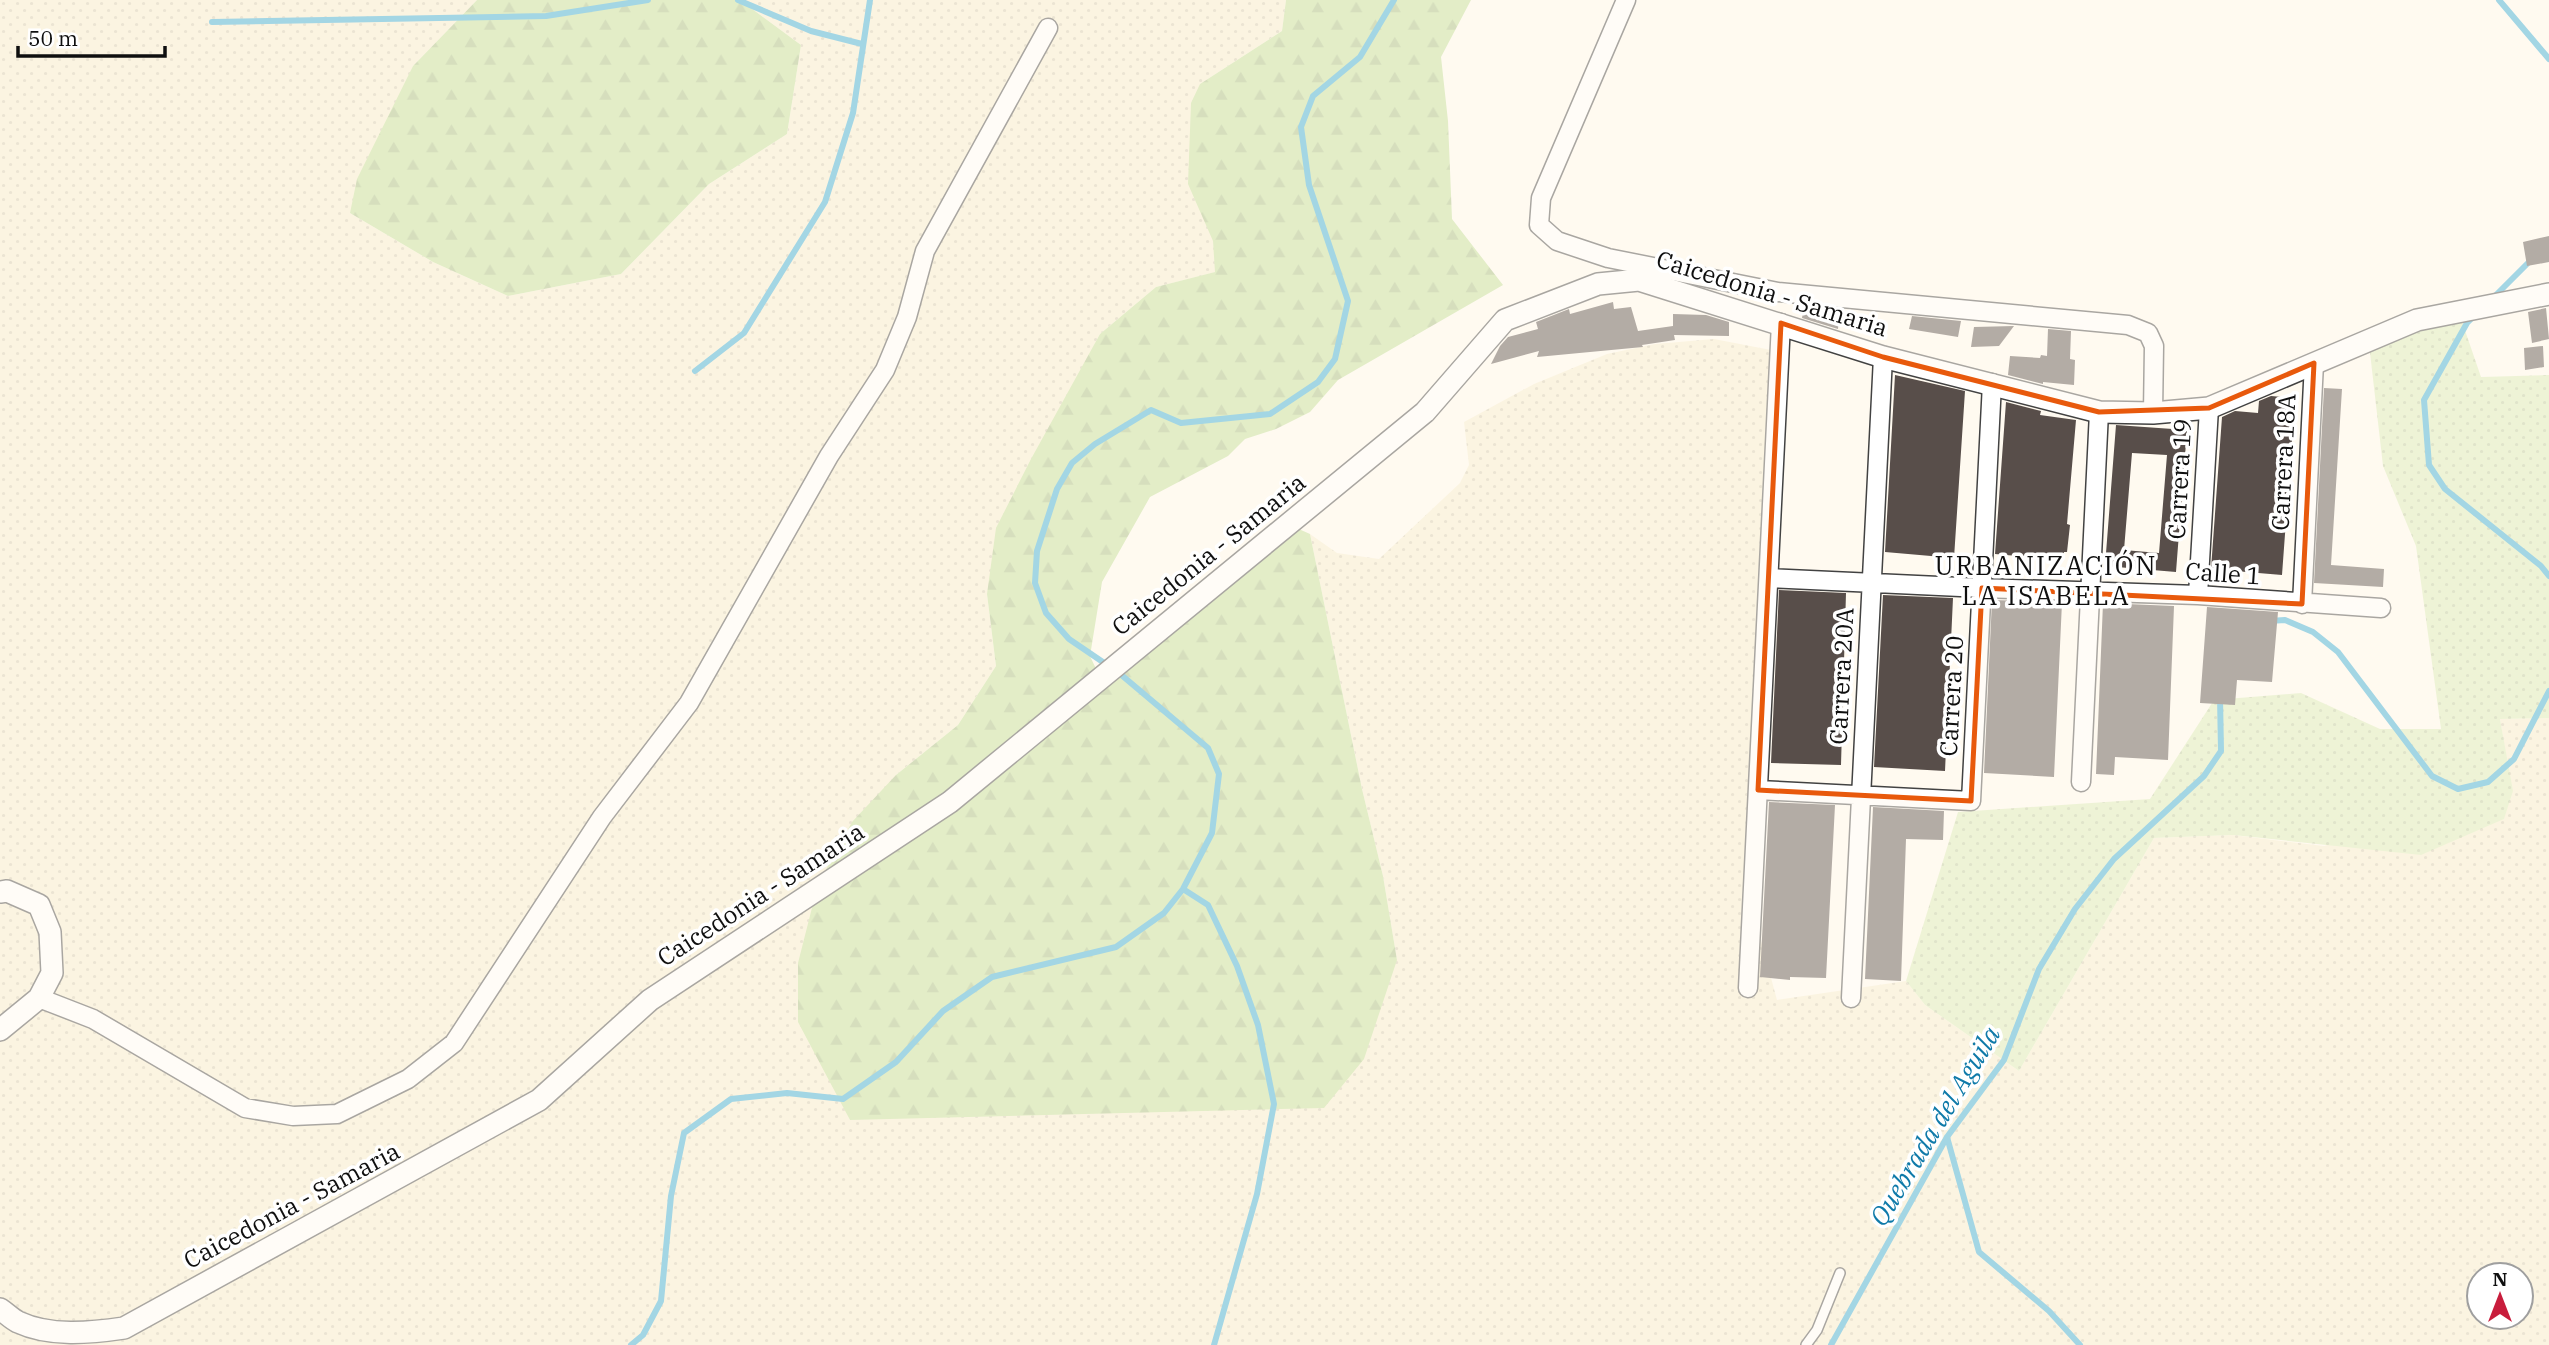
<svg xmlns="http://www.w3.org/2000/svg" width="2549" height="1345" viewBox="0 0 2549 1345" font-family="'IBM Plex Serif',serif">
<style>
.farmland{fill:url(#farmland-dots);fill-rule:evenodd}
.grass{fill:url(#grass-dots)}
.forest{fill:url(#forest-firs)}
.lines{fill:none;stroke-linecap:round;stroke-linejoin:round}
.stream{stroke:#34aad6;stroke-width:6}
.building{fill:#584e4a;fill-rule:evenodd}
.service-casing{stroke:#424242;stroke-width:12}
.minor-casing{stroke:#424242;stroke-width:21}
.tertiary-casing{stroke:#424242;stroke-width:24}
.service{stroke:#fff;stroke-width:9}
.minor{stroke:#fff;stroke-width:18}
.tertiary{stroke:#fff;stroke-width:21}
.marked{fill:none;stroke:#e8590c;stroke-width:5;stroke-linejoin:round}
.labels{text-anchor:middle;stroke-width:7;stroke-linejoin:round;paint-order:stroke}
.street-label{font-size:24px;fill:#0f0f0f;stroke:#fff}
.neighbourhood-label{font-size:26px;letter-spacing:2px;fill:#0f0f0f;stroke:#fff}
.water-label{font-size:26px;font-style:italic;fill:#0f7aa9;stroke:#fff}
</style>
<defs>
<pattern id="farmland-dots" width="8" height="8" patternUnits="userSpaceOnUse" patternTransform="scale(1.75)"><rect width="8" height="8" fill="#f7eece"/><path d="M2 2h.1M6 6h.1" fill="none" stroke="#d3cbb0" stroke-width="1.8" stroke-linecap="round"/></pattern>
<pattern id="grass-dots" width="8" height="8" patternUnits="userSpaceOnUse" patternTransform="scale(1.75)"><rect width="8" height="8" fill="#daecb7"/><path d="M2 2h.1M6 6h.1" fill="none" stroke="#bac99c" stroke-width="1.8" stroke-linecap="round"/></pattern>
<pattern id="forest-firs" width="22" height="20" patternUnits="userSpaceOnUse" patternTransform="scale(1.75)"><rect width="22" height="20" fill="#c0de95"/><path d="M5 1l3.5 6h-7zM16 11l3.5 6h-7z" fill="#a4bd7f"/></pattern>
</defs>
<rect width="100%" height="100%" fill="#fffaf0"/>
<!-- farmland -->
<path class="farmland" d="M0,0H477L413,66L350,213L433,262L508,296L621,274L709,184L787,134L801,45L740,0H1286L1282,31L1200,84L1216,272L1156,287L1100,334L1084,365L987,594L996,666L958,725L896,775L839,1097L850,1120L1397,960L1383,876L1362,789L1310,534L1337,553L1379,559L1460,483L1469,465L1464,422L1534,384L1607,354L1655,344L1714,339L1771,350L1761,941L1777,1000L1906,981L1925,1005L2019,1071L2154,838L2233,835L2324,846L2512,791L2500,719L2549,718V1345H0ZM2479,1275H2521V1317H2479Z"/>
<!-- grass -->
<path class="grass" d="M2457,307L2481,377L2549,375V718L2500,719L2513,791L2504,819L2421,855L2233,835L2154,838L2019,1071L1925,1005L1906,981L1958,812L2150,799L2214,700L2301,693L2380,729H2441L2416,546L2383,466L2369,344Z"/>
<!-- forest -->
<path class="forest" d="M477,0H740L801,45L787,134L709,184L621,274L508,296L433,262L350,213L357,179L413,66Z
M1286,0H1471L1441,57L1448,121L1452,219L1503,285L1338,380L1310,412L1276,429L1245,439L1228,456L1150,497L1102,582L1090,656L1097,671L1283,522L1310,534L1362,789L1383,876L1397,960L1364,1059L1324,1108L850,1120L798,1022V963L818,884L852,822L896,775L958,725L996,666L987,594L996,528L1031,459L1100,334L1156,287L1215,272L1213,241L1188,184L1191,103L1200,84L1282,31Z"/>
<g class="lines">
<!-- stream -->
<path class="stream" d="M738,0L811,31L862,44
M2499,0L2549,59
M212,22L546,16L648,0
M2492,299L2531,260
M2474,316L2467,323L2424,400L2429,465L2445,489L2541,566L2549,576
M695,371L744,333L825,202L853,113L870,0
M2269,621L2285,620L2313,632L2338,652L2432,776L2458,789L2488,782L2514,759L2549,691
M1183,889L1208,905L1237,966L1258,1025L1274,1104L1257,1194L1214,1345
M1947,1137L1979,1252L2049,1311L2080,1345
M631,1345L643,1335L661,1301L671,1196L684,1133L731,1099L787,1093L843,1099L896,1062L943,1011L992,977L1116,947L1164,913L1183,889L1212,833L1219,774L1208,748L1119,673L1069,639L1046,613L1035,583L1037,551L1057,489L1072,463L1095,444L1151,410L1181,423L1270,414L1318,382L1335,359L1348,301L1309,185L1301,127L1313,96L1360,57L1394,0
M1831,1345L1947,1137L2004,1060L2039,969L2075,909L2114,859L2204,776L2221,751L2220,697"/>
</g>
<!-- building -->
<path class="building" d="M2549,236V262L2527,266L2523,242Z
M1613,302L1614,309L1631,307L1638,331L1673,326V330V314L1706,315L1729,322V336L1674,335L1675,340L1642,345L1643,347L1537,357L1539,351L1491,364L1500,346L1508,337L1538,329L1536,322L1569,309L1570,314Z
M1804,307L1840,310L1838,329L1802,318Z
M2546,308L2549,339L2532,343L2528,312Z
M1912,316L1961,321L1958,337L1909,329Z
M2014,326L1999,346L1971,347L1974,327Z
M2048,329L2071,331L2070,359L2075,360L2074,385L2043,382V384L2008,375L2010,356L2040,358L2041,355L2047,356Z
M2543,346L2544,367L2525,370L2524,348Z
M1895,375L1965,391L1954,558L1885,552Z
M2324,388L2342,389L2331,565L2384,569L2383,587L2314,583Z
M2271,396L2295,398L2282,575L2211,569L2222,417L2235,411L2258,413L2259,401Z
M2006,402L2041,411L2040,415L2076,420L2067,524L2070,525L2067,552H2064V560L1995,554Z
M2116,425L2187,430L2176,572L2105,566ZM2132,453L2167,455L2159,553L2124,550Z
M1779,590L1846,593L1841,765L1771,763Z
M1883,595L1953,598L1945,771L1874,767Z
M1992,600L2062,602L2054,777L1984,773Z
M2103,603L2174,606L2168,760L2115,757L2114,775L2096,774Z
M2207,607L2278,612L2272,682L2237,680L2235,705L2200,703Z
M1769,802L1835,805L1826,978L1790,977V980L1760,977Z
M1873,807L1944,811L1943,840L1906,839L1901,981L1865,979Z"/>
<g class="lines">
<!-- service casing -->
<g class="service-casing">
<path id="service" d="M1806,1345L1817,1330L1840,1273"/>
</g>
<!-- minor casing -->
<g class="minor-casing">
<path id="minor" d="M1626,0L1541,198L1539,225L1557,241L1608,258L1778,292L2128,325L2148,333L2154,346L2153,413
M1769,578L1982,588L2198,595L2381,608
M2198,595L2209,408
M2302,604L2314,363
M2081,782L2099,412
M1758,790L1971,801L1992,383
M1748,988L1781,323
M39,998L93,1019L245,1108L293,1116L337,1114L408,1079L454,1043L602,817L689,703L829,456L885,370L907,317L925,251L1048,28
M1851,998L1883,357"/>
</g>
<!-- tertiary casing -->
<g class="tertiary-casing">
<path id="tertiary" d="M0,892L7,891L39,905L50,932L52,973L39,998L0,1030
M0,1309C6,1313 12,1319 18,1322C50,1337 90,1333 124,1328L539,1100L650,1000L950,802L1425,412L1505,320L1598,284L1639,280L1883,357L2099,412L2153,413L2209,408L2417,320L2549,294"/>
</g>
<!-- service -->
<use href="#service" class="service"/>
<!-- minor -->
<use href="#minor" class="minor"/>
<!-- tertiary -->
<use href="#tertiary" class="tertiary"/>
</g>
<!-- marked area -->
<path d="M0 0H2549V1345H0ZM1781,323L1883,357L2099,412L2209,408L2314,363L2302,604L1982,588L1971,801L1758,790Z" fill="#fffaf0" fill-opacity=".55" fill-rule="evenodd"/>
<path class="marked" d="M1781,323L1883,357L2099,412L2209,408L2314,363L2302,604L1982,588L1971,801L1758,790Z"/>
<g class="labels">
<!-- street labels -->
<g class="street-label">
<text transform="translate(1772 294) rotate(17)" y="8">Caicedonia - Samaria</text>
<text transform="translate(2284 462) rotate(-87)" y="8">Carrera 18A</text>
<text transform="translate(2180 479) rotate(-87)" y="8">Carrera 19</text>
<text transform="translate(1209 555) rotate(-39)" y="8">Caicedonia - Samaria</text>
<text transform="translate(2223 574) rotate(4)" y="8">Calle 1</text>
<text transform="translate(1842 676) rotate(-87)" y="8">Carrera 20A</text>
<text transform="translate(1952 696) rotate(-87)" y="8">Carrera 20</text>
<text transform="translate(761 895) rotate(-33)" y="8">Caicedonia - Samaria</text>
<text transform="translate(292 1206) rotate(-28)" y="8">Caicedonia - Samaria</text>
</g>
<!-- neighbourhood labels -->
<g class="neighbourhood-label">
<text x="2046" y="575">URBANIZACIÓN<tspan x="2046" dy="30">LA ISABELA</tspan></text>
</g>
<!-- water labels -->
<g class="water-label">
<text transform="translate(1935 1126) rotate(-59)" y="9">Quebrada del Aguila</text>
</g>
</g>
<!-- north arrow -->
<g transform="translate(2500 1296)"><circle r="33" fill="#ffffff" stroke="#9f9f9f" stroke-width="2"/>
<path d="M0-5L12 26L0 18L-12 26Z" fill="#c81d3c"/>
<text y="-10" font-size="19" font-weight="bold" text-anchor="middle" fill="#0f0f0f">N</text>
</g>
<!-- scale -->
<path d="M18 46v10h147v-10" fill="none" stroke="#0f0f0f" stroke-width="3.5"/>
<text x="28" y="46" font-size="21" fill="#0f0f0f" stroke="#ffffff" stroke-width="5" paint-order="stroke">50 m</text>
</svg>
